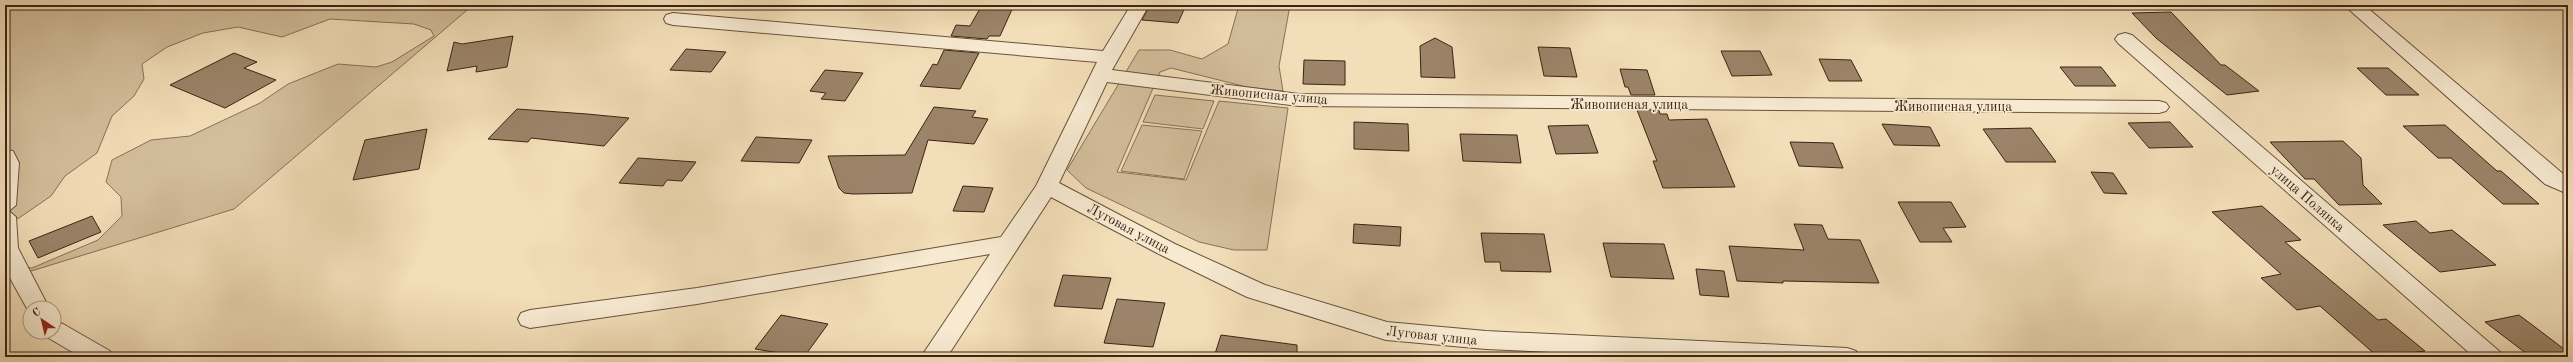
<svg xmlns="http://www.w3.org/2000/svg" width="2573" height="362" viewBox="0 0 2573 362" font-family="'Old Standard TT',serif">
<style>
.green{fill:#d3be9c;stroke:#887058}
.building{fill:#9b8469;stroke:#3d2313}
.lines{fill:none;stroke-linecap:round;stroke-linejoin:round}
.minor-casing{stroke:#6a523c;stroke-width:2}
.minor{fill:#f7ead1;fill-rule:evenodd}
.labels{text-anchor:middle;stroke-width:3.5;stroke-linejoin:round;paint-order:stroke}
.street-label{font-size:14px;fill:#3d2313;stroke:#f7ead1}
</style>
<rect width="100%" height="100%" fill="#f2deb8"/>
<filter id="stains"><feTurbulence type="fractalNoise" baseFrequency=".005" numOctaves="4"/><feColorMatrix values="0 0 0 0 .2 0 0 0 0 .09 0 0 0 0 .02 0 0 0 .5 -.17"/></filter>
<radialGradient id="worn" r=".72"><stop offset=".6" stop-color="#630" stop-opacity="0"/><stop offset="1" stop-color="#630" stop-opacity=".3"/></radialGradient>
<!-- green -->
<path class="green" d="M5,5H473L234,209L5,279V264L32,268L98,240L122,216L121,197L106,182L112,160L151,140L190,136L260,103L288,84L338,64L376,67L392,62L434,36L431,30L414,24L330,19L282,37L238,27L203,33L167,47L142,64L144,79L134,96L112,116L97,153L65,176L51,196L19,218L5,222Z
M1239,5H1290L1279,66L1283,91L1247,87L1171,68L1160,72L1117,172L1186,180L1219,101L1288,108L1267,250H1234L1199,242L1086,188L1067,170L1139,50H1170L1202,59L1228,44Z
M1155,95L1214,101L1203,129L1143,122Z
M1142,125L1202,131L1184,179L1121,171Z"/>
<!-- building -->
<path class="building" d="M982,5H1014L1000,36H989L987,39L951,36L956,25L970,26Z
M1150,5H1186L1178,23L1142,20Z
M2171,12L2221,65H2225L2259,91L2227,95L2156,38L2132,13Z
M513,36L507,67L476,72L477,66L447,71L454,42L462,44Z
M1435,38L1452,47L1455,78L1421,77L1420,46Z
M1538,47L1570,48L1577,77L1544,76Z
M686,49L726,52L711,72L670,70Z
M944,50L979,53L960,89L920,86L933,64L937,65Z
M1721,51H1760L1772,75L1732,76Z
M234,53L257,62L244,68L276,80L225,108L170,85Z
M1819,59L1851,60L1862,81H1829Z
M1304,60L1345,61V85L1303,84Z
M2060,67H2101L2116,86H2075Z
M2357,68H2388L2419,95H2386Z
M1620,69L1647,70L1655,95H1631L1628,87H1625Z
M825,70L863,73L845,101L821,99L826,93L810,91Z
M934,107L976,111L972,117L988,119L974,144L928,140L912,193L853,194L844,193L839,188L828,156L905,155Z
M517,109L587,114L629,118L604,146L531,138L528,142L488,139Z
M1637,110H1659L1660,114H1667L1669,120L1707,119L1735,187L1663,188L1653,161H1657Z
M1354,122L1408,124L1409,151L1354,149Z
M2170,122L2193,147L2149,148L2128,123Z
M1882,124L1930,127L1940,146L1894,145Z
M1588,125L1598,153L1556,154L1548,126Z
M2445,125L2497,171H2501L2539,204H2503L2451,158H2438L2403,126Z
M2031,128L2056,162H2006L1983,129Z
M427,129L419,169L353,180L365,140Z
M1460,134L1517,135L1521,163L1463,161Z
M756,137L812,140L799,163L741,161Z
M2343,141L2361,158L2363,185L2382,204L2339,205L2314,179H2305L2270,142Z
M1790,142L1833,143L1843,168L1799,166Z
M638,158L696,162L682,181L667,180L663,186L619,183Z
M2091,172L2113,173L2127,194L2104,193Z
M963,186L993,188L984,212L953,211Z
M1898,202H1951L1966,227L1943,228L1952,242H1920Z
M2262,206L2301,240L2285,242L2378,320L2386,319L2425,351L2378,357L2320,306L2297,310L2261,278L2281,274L2212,212Z
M92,216L101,232L38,258L29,241Z
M2416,221L2430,233L2452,230L2496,265L2440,272L2383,225Z
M1354,224L1401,227L1400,246L1353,243Z
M1794,224L1822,225L1828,239L1860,240L1879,283L1783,281V283L1737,281L1729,246L1804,250Z
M1481,233L1544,234L1551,272L1501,271L1500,262H1485Z
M1603,243L1664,244L1674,279L1611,277Z
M1696,269L1724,271L1729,297L1700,295Z
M1063,275L1111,278L1102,309L1054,306Z
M1117,299L1165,303L1153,347L1104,343Z
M781,315L828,324L804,357L755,349Z
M2519,315L2568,352V357H2531L2485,322Z
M1221,335L1297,345V357H1214Z"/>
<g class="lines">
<!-- minor casing -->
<g class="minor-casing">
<path id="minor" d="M1131,5H1149L1112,70L1299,94L2159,101L2166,103L2169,107L2166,111L2159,113L1299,106L1107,82L1059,183L1175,244L1265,285L1387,322L1486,331L1847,348L1856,351L1860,357H1657L1486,349L1386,340L1247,297L1159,254L1051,197L947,357H921L990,254L697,304L530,328L521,325L518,319L521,313L530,310L697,288L1001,237L1036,186L1097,62L673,25L666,23L664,19L666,15L673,13L1103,51Z
M2344,5H2364L2568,178V194L2545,184Z
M2125,33L2132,35L2499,351L2503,357H2474L2118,43L2115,39L2118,35Z
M5,150L13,151L19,163L16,205L9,211L16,217L18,248L49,308H30V314L5,269Z
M54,321L63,324L110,351L114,357H81L45,336L43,332H54Z"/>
</g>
<!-- minor -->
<use href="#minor" class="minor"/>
</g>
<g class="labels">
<!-- street labels -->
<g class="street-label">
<text transform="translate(1269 94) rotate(5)" y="5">Живописная улица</text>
<text x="1629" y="109">Живописная улица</text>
<text x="1953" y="111">Живописная улица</text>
<text transform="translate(2308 198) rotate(41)" y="5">улица Полянка</text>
<text transform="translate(1129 228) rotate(28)" y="5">Луговая улица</text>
<text transform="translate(1432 335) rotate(6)" y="5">Луговая улица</text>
</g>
</g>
<!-- margin -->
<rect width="2573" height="362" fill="none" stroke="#f2deb8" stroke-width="20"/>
<rect x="6" y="6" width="2561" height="350" fill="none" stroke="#3d2313" stroke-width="2"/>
<rect x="10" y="10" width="2553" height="342" fill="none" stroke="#3d2313"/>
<!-- north arrow -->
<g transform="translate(42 320) rotate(325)"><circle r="19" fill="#f7ead1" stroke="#ad9a85"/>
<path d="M0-3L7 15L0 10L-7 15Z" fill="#8f2418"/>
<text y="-6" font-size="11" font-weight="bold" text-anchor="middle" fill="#3d2313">С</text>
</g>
<rect width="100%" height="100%" filter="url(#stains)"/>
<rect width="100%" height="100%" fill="url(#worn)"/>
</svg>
